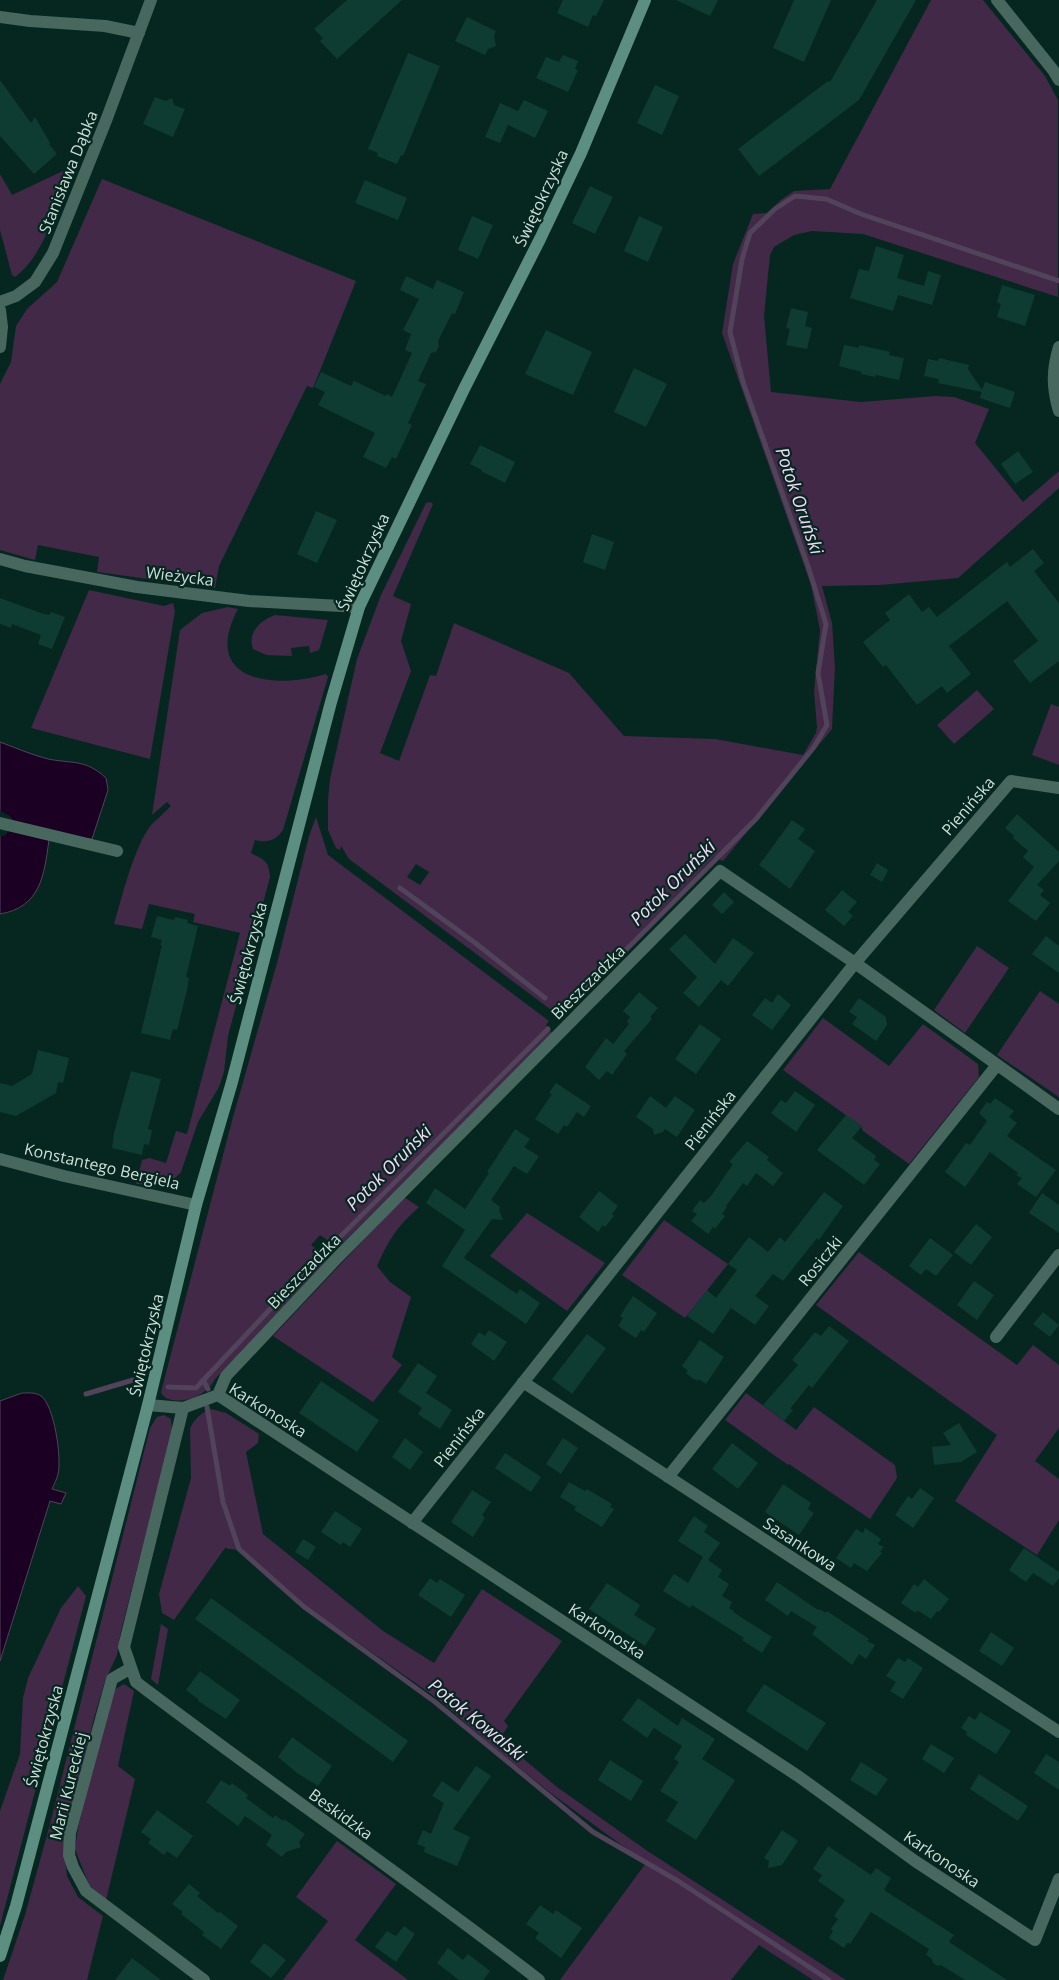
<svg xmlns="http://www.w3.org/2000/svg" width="1059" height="1980" viewBox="0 0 1059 1980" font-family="'Open Sans',sans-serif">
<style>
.green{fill:#412947;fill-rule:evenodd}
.water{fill:#1b0023;stroke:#50435a}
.pier{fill:#06271f}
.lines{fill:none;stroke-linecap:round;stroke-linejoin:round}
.stream{stroke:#50435a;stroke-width:5}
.building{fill:#0e3c32}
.pedestrian{stroke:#48675e;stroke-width:12}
.minor{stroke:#48675e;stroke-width:12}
.tertiary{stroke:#48675e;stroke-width:12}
.secondary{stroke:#5c8f81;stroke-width:12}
.labels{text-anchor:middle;stroke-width:4.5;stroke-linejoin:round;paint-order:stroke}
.street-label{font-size:16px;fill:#cddfd9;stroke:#06271f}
.water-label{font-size:18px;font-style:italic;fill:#f1d9f7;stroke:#06271f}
</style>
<rect width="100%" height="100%" fill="#06271f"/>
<!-- green -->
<path class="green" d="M931,0H983L1045,76L1058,100V297L863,234L812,231L794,235L774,247L770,255L764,316L771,392L861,402L935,396L954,397L989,409L975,443L1023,502L1059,471V488L958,578L880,585L822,586L832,623L835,667L832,729L723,861L714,857L558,1015L349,859L341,846L340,850L336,848L328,830V800L330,779L357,659L381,595L426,503L430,502L433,504L393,596L411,604L401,641L411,671L380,753L399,761L430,675L436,676L454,623L569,673L624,736L715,739L803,755L816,733L817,727L814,691L820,630L811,585L722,333L733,264L753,214L767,213L781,200L794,191L830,189ZM416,864L429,872L420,885L407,877Z
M65,170L70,174C57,206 44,256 15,277L12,275L0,230V174L12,195Z
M102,179L356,281L313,388L307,386L219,566L215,588L97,572L99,557L38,545L35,560L0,550V384L11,362L16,326L27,309L57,282Z
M89,590L164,606L173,603L175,611L150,759L31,728Z
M228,607L238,609C200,681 273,690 326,674L328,677L283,830C275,841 268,843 255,840L251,853C264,860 269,861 270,877L228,1036L224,1072L219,1087L198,1122L181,1172C168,1188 154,1185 136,1184L142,1160L149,1158L166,1163L176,1131L187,1134L240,933L193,922L195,914L149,904L142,929L114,924C122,897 134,847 151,825C157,819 164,813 171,806L167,802L152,815L180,630L202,613Z
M275,615L328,620L319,650L310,653L309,646L291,648L292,656L266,655L253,649C247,632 261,620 275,615Z
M977,690L994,709L954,744L937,725Z
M1051,704L1059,707V765L1032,755Z
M316,817L328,855L549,1021L546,1025L552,1033L338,1248L320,1235L311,1245L327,1256V1260L215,1379C211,1386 207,1390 201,1394C191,1401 166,1405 161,1392L233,1117L277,963L309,836Z
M977,946L1009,968L965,1033L934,1010Z
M1040,991L1059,1004V1097L997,1055Z
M823,1018L889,1066L923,1024L978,1064L979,1077L909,1164L863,1131L861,1126L783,1070Z
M404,1197L419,1207C397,1227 389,1239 377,1266L390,1282L411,1297L392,1357L402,1365L373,1402L273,1336Z
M527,1213L605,1263L567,1311L490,1256Z
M664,1220L728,1264L685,1318L622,1275Z
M859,1252L1017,1365L1033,1345L1059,1365V1428L1035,1461L1059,1479V1520L1037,1555L955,1501L997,1435L816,1305Z
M746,1393L796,1430L814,1407L895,1465L897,1478L870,1519L789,1464L788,1465L725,1420Z
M211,1409L226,1413L259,1434L258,1443L246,1452L263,1534L383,1631L434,1663L482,1589L562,1641L504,1721L508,1726L500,1739L557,1787L646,1850L846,1980H813L759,1945L731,1980H560L646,1863L552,1794L497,1750L438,1699L296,1599L243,1551L225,1548L174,1620L162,1613L159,1594L191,1478L190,1429C193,1420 203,1411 211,1409Z
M164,1415L171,1419L172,1433L121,1631L117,1655L105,1681L94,1718L64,1845L67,1876L78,1897L103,1916L87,1980H3L25,1915L50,1824L150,1428L157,1417Z
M78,1586L86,1596L0,1926V1811L20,1754L23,1698L28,1678L61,1608Z
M161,1624L168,1629L158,1685L151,1679Z
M124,1684L134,1691L118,1766L135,1779L106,1900L89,1885L75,1849L78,1828L112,1691Z
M337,1841L396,1884L355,1940L408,1980H283L328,1921L296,1897Z"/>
<!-- water -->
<path class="water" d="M0,742C16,748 32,755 48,759C74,764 85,759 106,778L108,790L92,839L49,840C44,875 41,907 0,914Z
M22,1393C28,1393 35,1392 41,1396C54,1405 62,1458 58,1474C57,1479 54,1484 52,1489L66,1493L61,1504L50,1501L0,1661V1401Z"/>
<!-- pier -->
<path class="pier" d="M0,811L10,816L14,822L5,836H0Z"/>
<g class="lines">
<!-- stream -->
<path class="stream" d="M400,888L474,942L545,998
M562,1014L756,819L814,747L827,725L818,673L826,624L808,566L743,382L730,332L742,259L750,233L775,209L795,196L826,199L861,214L1059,281
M335,1242L548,1029
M203,1380L208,1389
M168,1387L196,1388L320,1256
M86,1394L133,1380
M207,1407L223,1502L239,1549L303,1606L435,1702L593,1832L678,1881L829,1980"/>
</g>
<!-- building -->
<path class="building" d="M347,0H402L337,59L320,41L323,38L314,29Z
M563,0H604L596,16L593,15L588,27L557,13Z
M676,0H718L710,16Z
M794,0H831L804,62L773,48Z
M877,0H916L859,100L759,176L738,149L828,81L830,82Z
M467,17L496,31L494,36L496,46L488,49L485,55L455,41Z
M408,53L440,66L403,156L401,155L397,164L377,156L378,153L368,149Z
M563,55L578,61L575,69L578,70L568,92L536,78L546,57L559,62Z
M0,80L31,123L35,117L50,143L49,144L57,154L34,174L0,136Z
M655,85L679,96L662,135L637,123Z
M155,97L165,101L172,98L174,105L185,109L173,137L143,124Z
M524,100L548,111L535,138L508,125L500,143L485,137L500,103L518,111Z
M365,180L407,198L398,220L355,203Z
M590,186L613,197L595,234L572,223Z
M472,216L493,225L478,259L458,250Z
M639,216L663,227L648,262L624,251Z
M876,246L904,255L897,278L924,286L928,271L941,275L932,305L898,295L893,311L850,298L859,269L869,271Z
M406,276L433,289L437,280L464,292L455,314L452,313L438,341L439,346L436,352L431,353L418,381L426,384L408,423L412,425L396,459L392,457L386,468L363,457L375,433L318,405L325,392L314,387L321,372L351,386L354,381L386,396L387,394L392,397L412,353L405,350L411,334L403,330L419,299L400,290Z
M1002,285L1035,295L1025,326L997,317L1001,304L997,302Z
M791,308L808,312L805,326L812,328L807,349L786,345L790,329L786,328Z
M546,330L592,352L573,395L525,374Z
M844,345L859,348V345L890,352L889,355L904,358L899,380L876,375L875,377L861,374L862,372L839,366Z
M939,358L969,365L968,369L982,390L985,382L1015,392L1010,408L980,398L982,392L938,383L939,379L924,376L928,359L938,361Z
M634,368L667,384L646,427L614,412Z
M480,445L515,462L505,483L481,471L482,470L470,464Z
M1018,451L1033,472L1015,484L1001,464Z
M316,511L337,520L317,563L297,554Z
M592,534L614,542L605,570L583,562Z
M1033,549L1044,563L1034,571L1059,603V661L1030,683L1013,661L1038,641L1007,601L949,646L971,674L947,693L942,686L917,705L886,665L883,667L863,642L890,620L885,613L909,594L922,612L929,607L937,617L1007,562L1010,567Z
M0,598L41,613L49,615L51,612L65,617L52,649L38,644L41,635L12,624L11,628L0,624Z
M1017,814L1059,852V861L1037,885L1044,890L1040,895L1050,903L1036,921L1008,901L1034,867L1023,857L1028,851L1013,838L1014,836L1005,828Z
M792,820L805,829L798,839L815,851L790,889L759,865Z
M877,863L888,870L882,882L870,875Z
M842,890L857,902L848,912L853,916L844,926L825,910Z
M724,892L734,902L722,914L712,905Z
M157,916L174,920L175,917L188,920L187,923L198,926L186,977L189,978L187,990L177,1030L173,1029L170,1040L141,1033L162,945H160L162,940L151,937Z
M685,934L715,964L733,938L754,953L728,986L721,980L699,1007L683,993L697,977L669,949Z
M1046,936L1059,946V973L1032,954Z
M639,992L658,1008L650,1017L652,1019L624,1051L627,1054L612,1075L607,1071L599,1080L585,1067L606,1038L613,1044L629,1024L627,1021L630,1017L623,1011Z
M778,994L791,1005L772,1030L752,1015L765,998L772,1003Z
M859,998L886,1017L887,1025L876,1041L852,1024L857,1017L849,1012Z
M700,1024L721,1039L696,1074L675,1059Z
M38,1050L69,1058L63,1083L58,1082L56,1093L16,1116L0,1112V1083L12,1086L32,1074Z
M131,1071L161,1079L148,1129L152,1130L149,1145L144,1144L142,1155L112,1148L114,1133Z
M556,1083L591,1106L584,1117L577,1112L567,1127L564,1125L558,1134L535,1119L552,1094L549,1093Z
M795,1091L815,1105L796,1132L771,1113L781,1100L786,1103Z
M650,1096L666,1108L675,1096L695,1110L677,1137L665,1129L663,1132L654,1135L653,1129L636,1117Z
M995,1098L1014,1111L1009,1117L1017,1123L1007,1136L1056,1170L1036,1197L1017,1184L1022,1178L1016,1175L1018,1173L990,1152L965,1187L945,1172L966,1143L970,1145L987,1121L979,1113L987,1102L990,1104Z
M846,1115L862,1126L852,1138L876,1156L874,1160L880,1164L864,1185L817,1150Z
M515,1129L530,1139L524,1147L539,1156L527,1174L514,1166L491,1200L500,1207L499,1210L503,1220L492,1219L464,1258L517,1294L520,1289L540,1303L526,1324L442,1266L465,1230L426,1203L435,1188L465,1209L489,1173L487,1172Z
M747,1141L769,1157L767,1160L783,1173L773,1186L756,1173L747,1186L743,1183L726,1206L727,1207L722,1214L725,1216L715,1229L713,1227L708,1234L691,1221L697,1214L692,1211L700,1200L704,1203L711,1196L733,1164L729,1162Z
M599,1191L618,1206L612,1214L614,1216L605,1227L603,1225L598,1232L579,1217Z
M824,1192L843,1206L819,1240L817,1238L783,1281L773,1274L755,1296L769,1306L755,1325L731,1308L713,1334L687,1316L707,1290L716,1298L737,1270L728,1264L749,1237L768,1252L780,1237L785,1242Z
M1042,1193L1059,1205V1233L1029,1213Z
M976,1224L992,1237L971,1265L954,1252Z
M930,1238L953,1255L936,1276L926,1269L921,1275L909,1266Z
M974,1281L994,1295L977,1320L957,1305Z
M633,1296L657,1313L644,1332L641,1330L636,1338L618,1326L623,1318L620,1316Z
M1043,1312L1059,1325L1050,1337L1033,1324Z
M829,1326L849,1341L812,1388L809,1385L790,1409L793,1410L784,1421L763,1405L798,1365L792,1360L815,1332L821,1336Z
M489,1330L507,1342L494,1361L471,1344L479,1332L485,1336Z
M587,1334L606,1348L572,1394L552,1379Z
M700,1340L724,1357L706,1384L699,1379L698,1381L692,1378L686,1373L688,1371L682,1366Z
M418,1363L437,1376L426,1393L452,1410L440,1429L418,1414L422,1408L398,1392Z
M321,1381L379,1420L357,1452L299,1413Z
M959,1423L977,1452L961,1462L934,1465L932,1447L951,1445L943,1433Z
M405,1438L423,1452L410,1470L392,1457Z
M563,1438L578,1448L561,1474L546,1464Z
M732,1443L758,1463L738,1489L712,1469Z
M505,1453L541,1477L531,1492L495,1468Z
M569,1482L585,1491L587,1489L612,1504L610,1507L614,1509L602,1527L574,1510L576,1507L560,1497Z
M783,1484L811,1503L808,1509L814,1513L799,1535L765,1512Z
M920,1488L934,1498L913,1528L895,1515L908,1496L912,1499Z
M472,1490L491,1502L482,1515L485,1518L473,1537L451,1522Z
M335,1511L362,1529L350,1547L343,1542L341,1545L321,1532Z
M694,1516L708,1526L704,1532L720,1543L708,1560L722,1570L718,1577L729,1584L722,1596L732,1602L729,1608L734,1611L733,1612L772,1637L762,1653L742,1640L744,1638L692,1605L690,1608L663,1591L674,1574L688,1583L703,1557L678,1541Z
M865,1528L881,1539L878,1544L884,1547L880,1552L882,1553L867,1571L854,1563L851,1568L836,1558L856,1529L863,1533Z
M303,1539L316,1547L308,1560L295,1552Z
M1024,1548L1059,1572V1578L1053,1586L1033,1573L1026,1582L1009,1570Z
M430,1578L437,1583L440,1579L465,1595L451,1617L418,1595Z
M924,1579L949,1599L939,1612L937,1611L931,1619L917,1610L916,1613L901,1603L914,1584L918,1587Z
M777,1582L818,1610L819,1609L826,1613L827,1611L869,1639L867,1641L875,1645L866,1659L859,1654L852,1665L812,1634L817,1627L791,1611L788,1616L765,1600Z
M607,1583L640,1605L634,1615L656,1629L645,1646L589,1609Z
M211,1598L408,1741L393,1762L195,1619Z
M991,1632L1014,1648L1002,1666L979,1651Z
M898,1658L905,1662L908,1658L923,1668L903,1699L890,1691L896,1682L886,1676Z
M200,1671L240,1700L226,1719L198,1701V1699L186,1690Z
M764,1684L826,1723L807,1751L746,1711Z
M638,1698L678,1726L682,1718L715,1739L702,1759L735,1780L696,1840L666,1821L678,1802L660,1791L679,1762L674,1759L682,1746L654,1728L647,1738L622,1720Z
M980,1712L1011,1731L996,1754L966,1735L967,1732L961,1728L969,1716L975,1720Z
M292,1737L332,1766L318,1786L297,1773L278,1757Z
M931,1744L954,1758L944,1773L922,1759Z
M1046,1754L1059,1762V1790L1034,1773Z
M610,1760L643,1781L631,1801L598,1780Z
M861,1762L888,1779L876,1796L850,1780Z
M476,1766L491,1776L453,1829L470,1837L457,1866L424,1852L425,1847L417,1844L423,1830L431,1834L444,1803L432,1796L442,1781L458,1792Z
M979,1774L1028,1806L1018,1821L970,1789Z
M221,1780L230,1786L232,1783L248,1795L246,1798L273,1818L275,1815L283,1821L284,1819L305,1834L299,1842L301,1847L286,1852L282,1857L266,1845L272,1835L245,1816L238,1826L206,1802Z
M157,1810L193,1836L177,1858L167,1851L164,1855L148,1843L151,1839L141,1832Z
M782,1830L798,1841L782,1865L768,1868L769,1861L764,1858Z
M828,1846L871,1875L876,1868L891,1878L884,1890L954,1935L949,1942L1007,1980H965L941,1965L938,1966L933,1963L932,1959L926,1955L929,1949L871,1912L850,1944L848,1942L844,1948L829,1938L833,1931L831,1929L838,1919L834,1916L845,1900L818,1881L822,1875L813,1869Z
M189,1884L200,1893L197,1896L218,1913L220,1912L238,1926L221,1949L202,1935L204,1932L181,1914L183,1912L172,1904Z
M540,1905L553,1914L556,1910L582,1928L561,1958L535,1938L539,1933L526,1924Z
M404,1926L415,1934L396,1962L375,1947L387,1931L396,1936Z
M264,1943L286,1960L271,1978L250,1962Z
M448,1948L463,1960L468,1954L490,1971L483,1980H459L437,1963Z
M132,1958L161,1980H115Z"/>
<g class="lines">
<!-- pedestrian -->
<path class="pedestrian" d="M0,823L117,851"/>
<!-- minor -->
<path class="minor" d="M0,17L30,21L105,26L139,33
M0,302L16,296L35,282L53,253L107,118L151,0
M0,559L25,566L137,587L249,601L359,607
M996,1337L1059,1255
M523,1382L1059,1732
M218,1395L226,1376L337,1258L720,871L855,963L1059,1109
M218,1395L798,1776L915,1861L1035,1940L1059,1879
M148,1405L183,1408L218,1395
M183,1408L124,1647L136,1682C269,1783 407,1878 539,1980
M668,1477L997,1065
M412,1523L855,963L1011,781L1059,788
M131,1668L112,1679L70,1833L69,1855L73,1867L86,1891L204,1980"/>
<!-- tertiary -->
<path class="tertiary" d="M997,0L1053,70L1059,80
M0,310L2,327L0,347
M1059,347C1052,370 1052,388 1059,411
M0,1159L64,1176L196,1205"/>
<!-- secondary -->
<path class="secondary" d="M0,1956L16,1906L148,1405L196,1205L232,1082L331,702L359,607L464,389L540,239L581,153L645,0"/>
</g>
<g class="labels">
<!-- street labels -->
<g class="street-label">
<text transform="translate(68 172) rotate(-68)" y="6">Stanisława Dąbka</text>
<text transform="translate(541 198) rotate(-65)" y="6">Świętokrzyska</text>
<text transform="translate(363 562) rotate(-66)" y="6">Świętokrzyska</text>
<text transform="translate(180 576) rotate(7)" y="6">Wieżycka</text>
<text transform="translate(968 806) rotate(-49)" y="6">Pienińska</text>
<text transform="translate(248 953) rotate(-75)" y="6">Świętokrzyska</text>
<text transform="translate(588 982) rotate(-45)" y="6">Bieszczadzka</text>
<text transform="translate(710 1120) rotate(-52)" y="6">Pienińska</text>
<text transform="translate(102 1166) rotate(13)" y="6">Konstantego Bergiela</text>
<text transform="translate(820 1261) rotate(-51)" y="6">Rosiczki</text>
<text transform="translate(304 1271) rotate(-46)" y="6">Bieszczadzka</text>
<text transform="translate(146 1345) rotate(-77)" y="6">Świętokrzyska</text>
<text transform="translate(268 1410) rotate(32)" y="6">Karkonoska</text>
<text transform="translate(459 1437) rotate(-52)" y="6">Pienińska</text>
<text transform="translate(800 1544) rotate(33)" y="6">Sasankowa</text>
<text transform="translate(607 1631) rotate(33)" y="6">Karkonoska</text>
<text transform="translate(44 1736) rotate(-75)" y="6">Świętokrzyska</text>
<text transform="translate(68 1786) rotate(-76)" y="6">Marii Kureckiej</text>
<text transform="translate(341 1814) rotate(36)" y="6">Beskidzka</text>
<text transform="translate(942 1859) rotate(34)" y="6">Karkonoska</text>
</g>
<!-- water labels -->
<g class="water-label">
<text transform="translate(799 501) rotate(71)" y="6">Potok Oruński</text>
<text transform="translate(673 883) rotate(-45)" y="6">Potok Oruński</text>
<text transform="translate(389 1168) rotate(-45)" y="6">Potok Oruński</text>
<text transform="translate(477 1720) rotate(39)" y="6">Potok Kowalski</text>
</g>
</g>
</svg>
